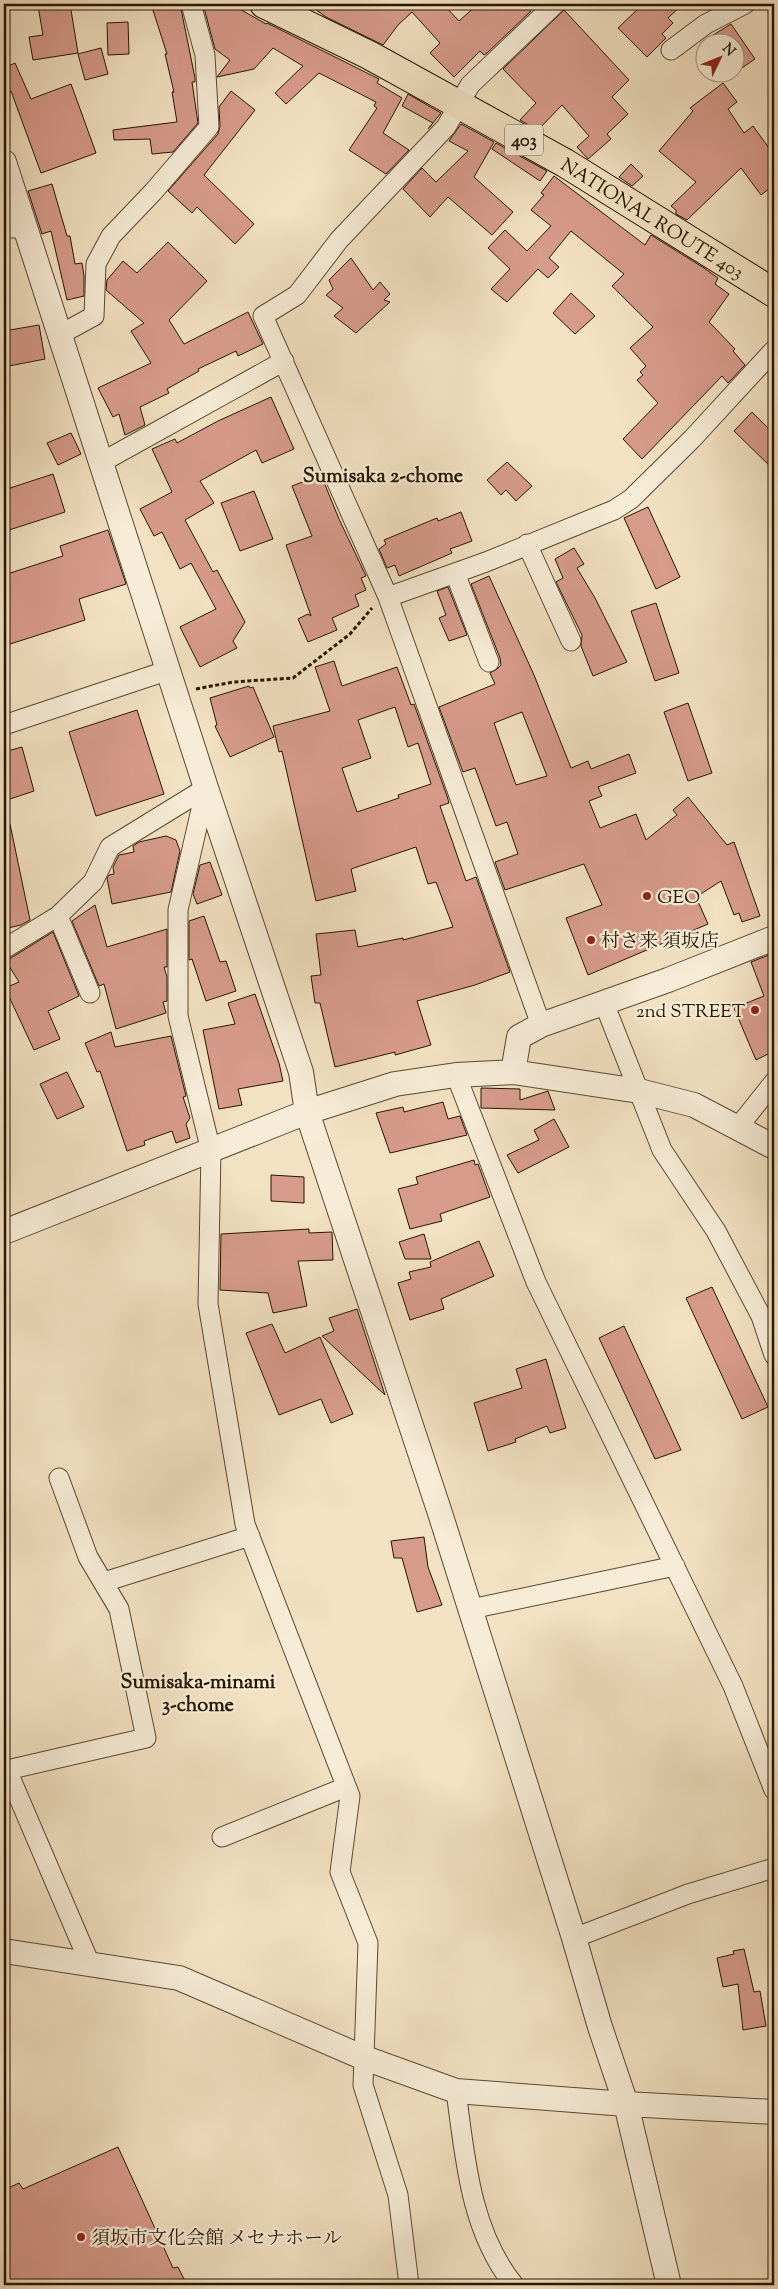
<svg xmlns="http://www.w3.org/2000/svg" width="778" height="2289" viewBox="0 0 778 2289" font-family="'Sorts Mill Goudy','Noto Serif JP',serif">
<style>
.building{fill:#d79b8c;stroke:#261601;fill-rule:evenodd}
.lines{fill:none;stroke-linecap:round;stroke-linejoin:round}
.minor-casing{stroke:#594931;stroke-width:21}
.tertiary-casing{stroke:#594931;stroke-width:26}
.trunk-casing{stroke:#261601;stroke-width:30}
.path{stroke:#261601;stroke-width:3;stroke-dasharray:4 2.5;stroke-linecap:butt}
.minor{stroke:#f7ecd7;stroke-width:19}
.tertiary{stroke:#f7ecd7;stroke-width:24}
.trunk{stroke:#f2e1c2;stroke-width:28}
.poi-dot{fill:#8f2418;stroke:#f7ecd7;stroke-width:2}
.labels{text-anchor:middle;stroke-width:4.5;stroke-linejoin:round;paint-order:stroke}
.shield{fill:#f7ecd7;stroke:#655641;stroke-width:1}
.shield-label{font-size:18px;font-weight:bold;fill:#261601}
.street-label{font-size:19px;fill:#261601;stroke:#f7ecd7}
.poi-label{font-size:19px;fill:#261601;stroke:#f7ecd7;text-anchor:start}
.neighbourhood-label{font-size:20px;font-weight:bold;fill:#261601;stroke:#f7ecd7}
</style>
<rect width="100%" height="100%" fill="#f2e1c2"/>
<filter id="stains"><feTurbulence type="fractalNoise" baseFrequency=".004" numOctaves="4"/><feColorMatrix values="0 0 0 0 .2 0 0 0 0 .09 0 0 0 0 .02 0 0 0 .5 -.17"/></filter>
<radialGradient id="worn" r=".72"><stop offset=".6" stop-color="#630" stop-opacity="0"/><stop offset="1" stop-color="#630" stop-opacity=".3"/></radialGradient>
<!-- building -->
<path class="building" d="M54,4H70L78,53L33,60L29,37L43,35L38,6Z
M151,4H180L195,78V82H192L198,123L173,152L152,154L150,139L114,140L113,130L177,122L172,92H174L165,54H167Z
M203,4H231L266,24L267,23L379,79L377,83L402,98L383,133L409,150L386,174L349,150L377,108L374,106L376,102L319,73L286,104L275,93L303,66L273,48L254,69L217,77L230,60L215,49Z
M308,4H443L459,21L478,4H524L531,11L487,53L484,55L480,51L454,77L430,53L440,43L412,12L398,25L383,45L326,17Z
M643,4H683L668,18L673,23L662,34L666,38L647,57L618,28Z
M564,10L629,80L612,97L628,114L607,134L611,139L588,159L577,147L589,136L562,105L538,130L520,120L536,103L503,69Z
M128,22L129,54L108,55L107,23Z
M731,24L755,59L736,72V42H702Z
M101,48L108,74L85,80L78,54Z
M15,63L31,99L71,84L96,153L41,173L11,91L4,94V68Z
M723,83L737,102L728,109L744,133L753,126L774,155V185L761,195L741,168L687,220L676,214V210L671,206L696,182L659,151L693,111L690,108Z
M231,91L255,110L204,175L254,224L235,244L197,207L192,213L168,191L218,134L220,126L219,107Z
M408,94L441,113L428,129L433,123L402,106Z
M461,124L494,142L474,177L513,212L492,235L448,197L430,217L403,189L422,168L436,182L468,151L449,141Z
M496,143L547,171L540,181L492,149Z
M631,164L643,176L632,186L619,177Z
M554,176L645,245L651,235L704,268L718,278L715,284L729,294L709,322L735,349L733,351L745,365L728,383L722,376L642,459L623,439L658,403L637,380L643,375L640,372L646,366L630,348L653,327L612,286L624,274L571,231L549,258L559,267L548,278L538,269L507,302L491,289L510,269L488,248L505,230L527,251L551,226L531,210L544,195L541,193Z
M52,184L67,236H70L75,264L82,263L84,276V296L67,300L51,231L42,234L28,191Z
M168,242L207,281L169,320L184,344L248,312L263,344L238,356L236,351L198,369L199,371L167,389L169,393L140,407L145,425L125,435L119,414L113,417L98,388L151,363L131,331L144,323L106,290L107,280L123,261L137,273Z
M351,258L373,290L380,282L390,294L384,300L390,302L356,333L334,316L343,308L326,295L333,289L329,280Z
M571,293L595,316L575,334L553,313Z
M39,325L45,359L4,367V331Z
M271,397L294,449L262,463L256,450L200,481L214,503L185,520L213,572L217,570L245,622L233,641L237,648L200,667L180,627L216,609L191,563L180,569L162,532L154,536L140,509L172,492L152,449L175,439L177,443L218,421Z
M752,412L774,434V470L734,431Z
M71,433L81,454L58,465L47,443Z
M507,462L532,486L516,501L506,490L501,495L487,480Z
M53,474L65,512L6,531L4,523V490Z
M321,475L339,519L366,576L361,578L366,590L355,595L359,606L332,618L337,630L308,642L298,619L308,614L311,616L286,545L312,536L292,486Z
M254,491L273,539L240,551L221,503Z
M648,507L680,577L656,589L624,518Z
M461,512L472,541L450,549L452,553L399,576L395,565L387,568L379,549L386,544L384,540L437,518L438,521Z
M108,530L126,584L79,599L85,620L4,646V575L63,556L60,546Z
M574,548L584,564L577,568L595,598L627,662L593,676L581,646L582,635L556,582L563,578L555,559Z
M489,576L534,675L571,768L588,761L591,769L629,754L636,773L598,787L602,796L589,801L600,828L636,814L646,840L677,815L673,810L688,797L727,845L734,842L760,916L742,922L739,913L734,915L721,881L696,897L708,924L588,975L566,918L602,905L584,864L505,890L495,862L518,854L507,822L496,826L475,768L463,772L439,707L495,684L490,673L497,669L501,665L500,658L471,584ZM522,712L547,776L516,785L494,723Z
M448,587L467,635L449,641L439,618L446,615L437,591Z
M656,603L679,673L655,681L631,611Z
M334,661L342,686L397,667L411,705L414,704L447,796L449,803L440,806L466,881L476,877L510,972L475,985L417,1001L431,1045L395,1055V1052L335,1067L320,1003H315L311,976L321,975L316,934L355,930L358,947L403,938V940L453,927L436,882L428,884L416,847L351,869L356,891L316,901L282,751L279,752L273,726L330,711L315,667ZM395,707L408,747L418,743L431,784L398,795L399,798L357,812L342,768L371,758L358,720Z
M249,686L250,688L253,687L274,737L230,757L215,726L217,725L210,698Z
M688,703L712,773L688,781L664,712Z
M137,710L164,794L96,816L69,732Z
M22,747L34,791L4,801V752Z
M4,824H10L30,920L21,925L4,929Z
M166,836L176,840L180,851L171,892L112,904L107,878L109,875L114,874L113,867L119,855L134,852L133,846L139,842Z
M210,862L222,895L197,904L193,894L200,865Z
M95,905L107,947L167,929V967H164L167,977V1001L163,1002L166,1013L116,1029L104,984L99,986L72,921Z
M204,916L220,962L226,961L236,991L206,1001L192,959L189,960V921Z
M53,932L79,996L48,1011L60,1039L34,1050L5,988L19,982L6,961Z
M774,953V1051L756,1060L734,1008L764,996L751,962Z
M255,994L279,1063L283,1081L238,1089L242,1105L219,1109L203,1030L235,1024L228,1003Z
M111,1032L115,1047L171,1036L186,1096L183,1097L190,1118L186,1124L190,1138L176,1143L172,1131L144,1141L145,1145L127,1151L100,1071L97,1072L85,1043Z
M67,1072L84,1107L57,1119L40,1084Z
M481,1088L520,1089V1100L548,1091L555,1110L481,1108Z
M443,1102L448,1119L460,1116L467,1135L390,1153L376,1113L403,1107L404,1112Z
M554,1119L569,1147L518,1173L507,1155L539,1140L534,1130Z
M474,1160L475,1165L478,1164L490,1197L440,1214L442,1221L410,1229L398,1189L418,1184L416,1177Z
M271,1175L304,1177V1203L271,1201Z
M309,1229V1233L332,1232L333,1260L298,1261L307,1306L273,1313L268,1293L220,1290L221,1234Z
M424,1234L431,1259H405L399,1242Z
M479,1241L494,1276L441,1299L444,1309L410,1320L398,1283L411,1279L409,1272L431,1267L430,1262Z
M712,1287L768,1407L742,1419L686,1298Z
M357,1309L385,1395L322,1336L334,1331L329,1318Z
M272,1324L285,1353L320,1337L353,1414L331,1423L321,1399L279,1415L246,1333Z
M624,1326L681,1450L655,1459L599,1338Z
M546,1359L566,1428L550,1433L547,1426L515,1439L516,1442L488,1451L474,1403L522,1388L516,1369Z
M424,1537L428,1567L442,1605L417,1612L402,1558H394L391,1541Z
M744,1949L754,1992L760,1991L766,2026L743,2030L738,1984L723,1987L717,1958L734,1954L733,1951Z
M118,2147L173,2268L178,2267L187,2285H4V2190L19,2183L23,2189Z"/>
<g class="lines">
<!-- minor casing -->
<g class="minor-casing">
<path id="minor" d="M671,50L706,24L745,4
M4,228H24
M59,335L94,316L96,264L111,236L153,192L209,127L205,55L191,4
M102,462L284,361
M527,544L571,641
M455,573L489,662
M388,597L486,562L614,510L631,499L692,439L774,350
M4,725L169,670
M206,788L178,910V1016L211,1151L208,1304L245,1524L350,1796L340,1872L368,1943L363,2085L398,2195L409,2285
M58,916L90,993
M4,949L58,916L93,882L110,847L206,788
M604,1003L662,1150L716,1231L761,1316L774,1355
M541,1025L388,597L263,316L297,295L339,240L446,127L470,85L555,4
M456,1075L536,1282L733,1686L774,1790
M739,1126L774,1082
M59,1478L88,1557L119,1609L146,1738L7,1770L90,1964
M104,1582L250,1536
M471,1609L675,1566
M222,1837L346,1787
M574,1938L688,1894L774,1868
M456,2091C465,2157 470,2231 514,2285"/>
</g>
<!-- tertiary casing -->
<g class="tertiary-casing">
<path id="tertiary" d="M4,162L206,788L301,1072L307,1112L440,1513L574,1938L600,2027L626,2104L774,2112
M513,1072L639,1091L694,1105L774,1147
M4,1232L307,1112L395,1084L456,1075L513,1072L519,1037L541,1025L668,980L774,938
M4,1951L179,1978L362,2057L456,2091L626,2104L669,2285"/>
</g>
<!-- trunk casing -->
<g class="trunk-casing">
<g id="trunk">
<path id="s1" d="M264,4L369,55L565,163L774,293"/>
</g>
</g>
<!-- path -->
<path class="path" d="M196,689L233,682L293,678L350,634L372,608"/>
<!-- minor -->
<use href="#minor" class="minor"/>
<!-- tertiary -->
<use href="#tertiary" class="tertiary"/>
<!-- trunk -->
<use href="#trunk" class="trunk"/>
</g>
<!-- markers -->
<g class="poi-dot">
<circle cx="647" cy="896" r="5"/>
<circle cx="591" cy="940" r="5"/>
<circle cx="755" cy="1010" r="5"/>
<circle cx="81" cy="2237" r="5"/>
</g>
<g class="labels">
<!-- shield labels -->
<rect class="shield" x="505" y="124.5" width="38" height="31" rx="4"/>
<g class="shield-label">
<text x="524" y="146">403</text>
</g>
<!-- street labels -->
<g class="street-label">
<text dy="7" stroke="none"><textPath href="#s1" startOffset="444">NATIONAL ROUTE 403</textPath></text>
</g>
<!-- poi labels -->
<g class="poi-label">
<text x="657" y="903">GEO</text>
<text x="601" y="947">村さ来 須坂店</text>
<text x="745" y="1017" text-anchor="end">2nd STREET</text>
<text x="91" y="2244">須坂市文化会館 メセナホール</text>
</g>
<!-- neighbourhood labels -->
<g class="neighbourhood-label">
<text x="383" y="482">Sumisaka 2-chome</text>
<text x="198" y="1688">Sumisaka-minami<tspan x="198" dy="23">3-chome</tspan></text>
</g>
</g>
<!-- margin -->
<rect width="778" height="2289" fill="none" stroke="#f2e1c2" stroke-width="20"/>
<rect x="5" y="5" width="768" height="2279" fill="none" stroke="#261601" stroke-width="2.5"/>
<rect x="10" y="10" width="758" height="2269" fill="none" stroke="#261601"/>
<!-- north arrow -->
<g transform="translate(720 58) rotate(47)"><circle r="24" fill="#f7ecd7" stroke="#a39681"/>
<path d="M0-4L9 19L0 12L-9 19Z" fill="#8f2418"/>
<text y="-8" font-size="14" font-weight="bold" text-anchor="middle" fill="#261601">N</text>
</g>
<rect width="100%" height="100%" filter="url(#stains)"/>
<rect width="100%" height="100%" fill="url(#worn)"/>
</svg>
